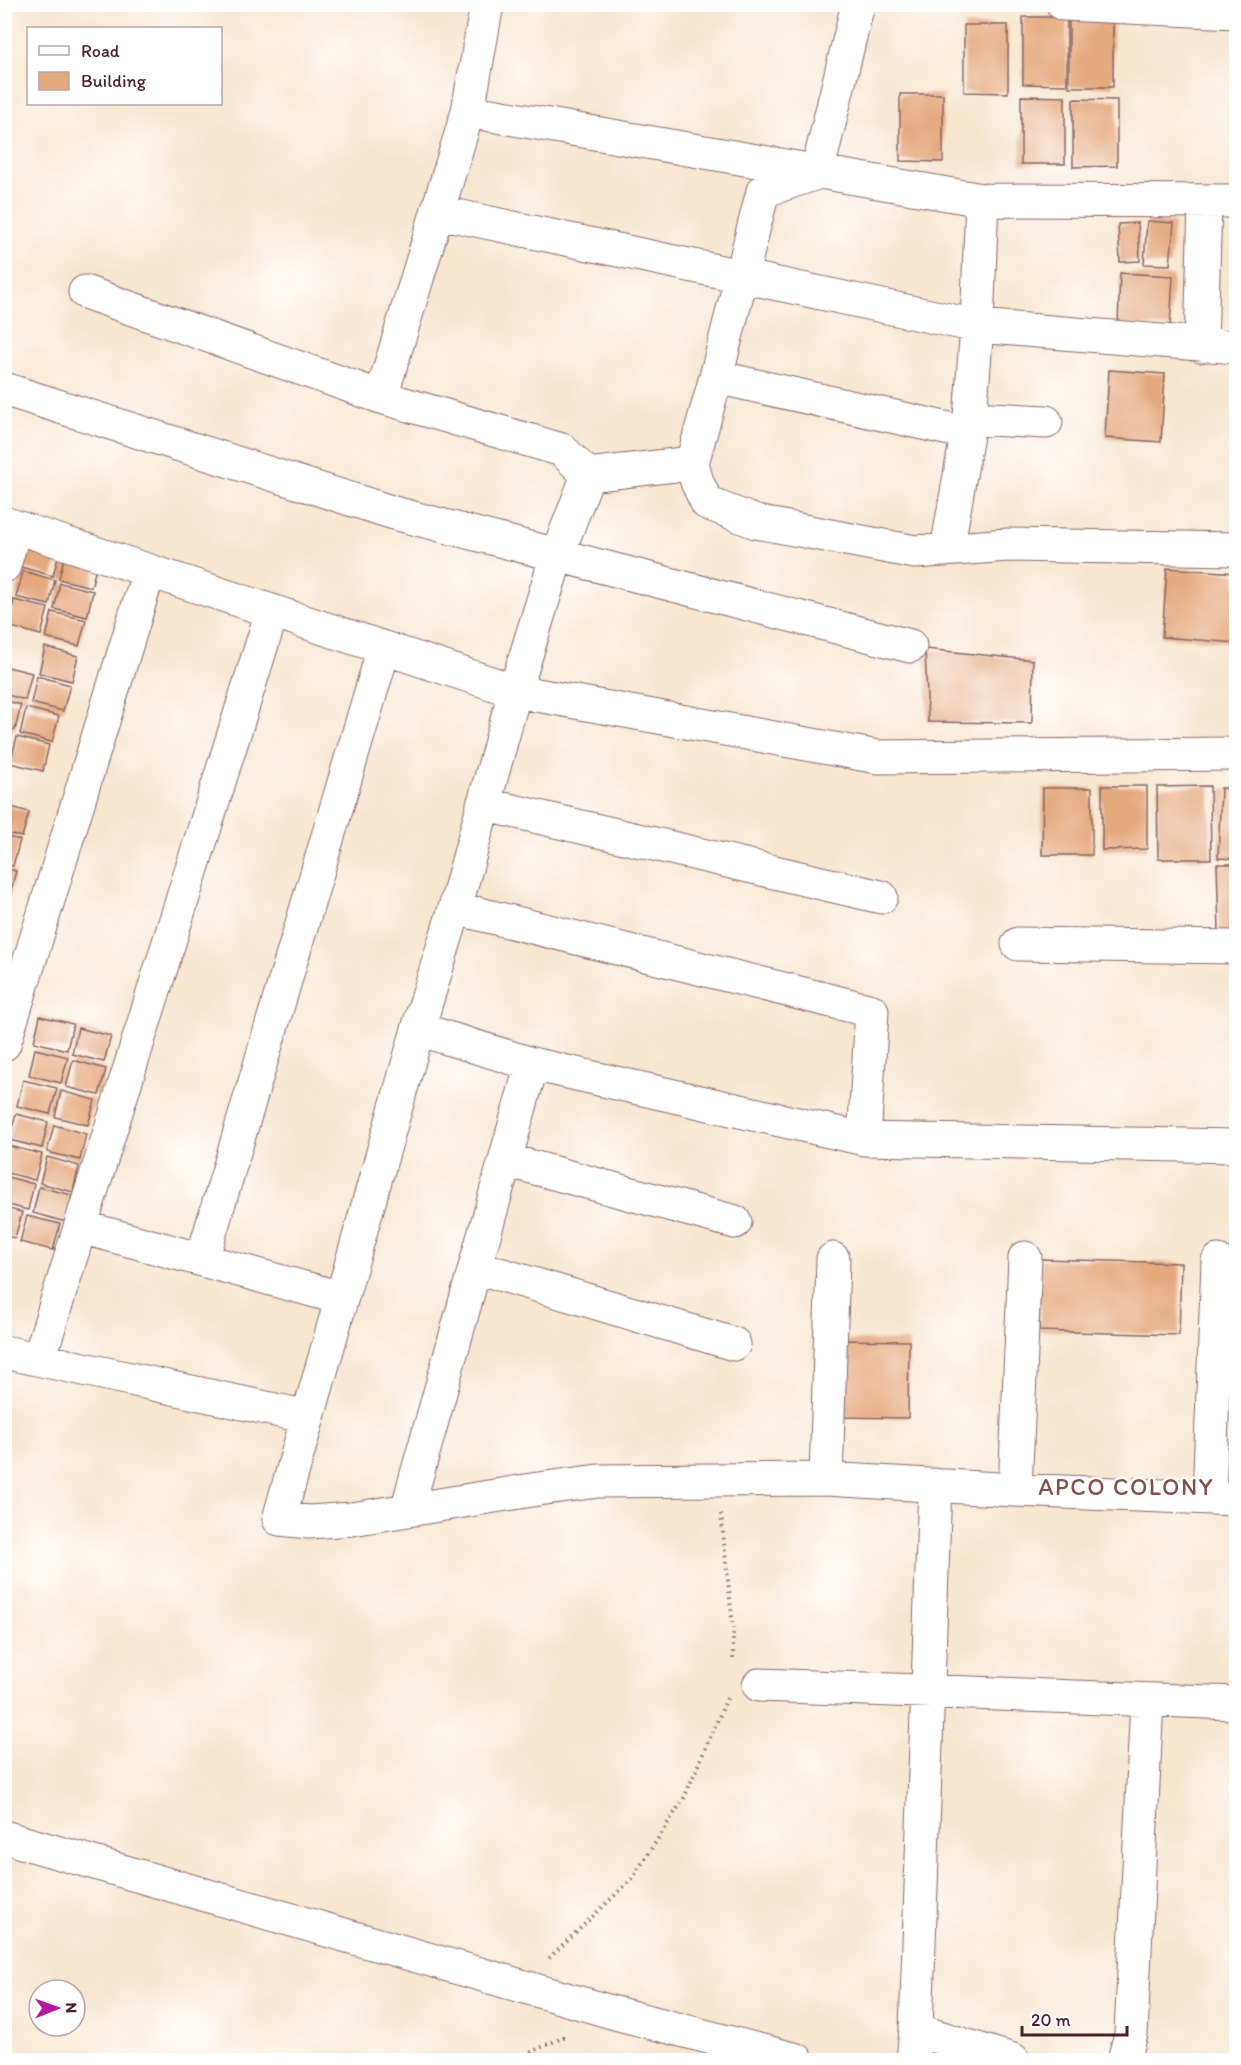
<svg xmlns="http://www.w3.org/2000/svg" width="1241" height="2065" viewBox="0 0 1241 2065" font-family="Itim,sans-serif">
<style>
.building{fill:#e5a97e}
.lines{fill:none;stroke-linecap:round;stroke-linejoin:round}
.minor-casing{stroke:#876565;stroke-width:35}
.path{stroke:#876565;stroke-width:4;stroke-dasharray:1.5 4.5;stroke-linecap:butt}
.minor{stroke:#fff;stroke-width:33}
.labels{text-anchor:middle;stroke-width:5;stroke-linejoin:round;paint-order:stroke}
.neighbourhood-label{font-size:24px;letter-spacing:1.5px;fill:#804f48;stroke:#fff}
</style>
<rect width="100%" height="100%" fill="#fff"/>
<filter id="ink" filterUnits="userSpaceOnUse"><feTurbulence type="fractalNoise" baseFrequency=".0167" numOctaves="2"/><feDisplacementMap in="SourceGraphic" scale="12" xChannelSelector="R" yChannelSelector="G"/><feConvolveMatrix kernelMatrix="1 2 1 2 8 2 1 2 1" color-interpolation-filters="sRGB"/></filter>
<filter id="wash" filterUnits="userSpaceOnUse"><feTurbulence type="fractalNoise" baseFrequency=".008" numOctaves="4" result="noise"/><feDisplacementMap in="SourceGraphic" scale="24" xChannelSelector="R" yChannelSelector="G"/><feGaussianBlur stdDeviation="1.35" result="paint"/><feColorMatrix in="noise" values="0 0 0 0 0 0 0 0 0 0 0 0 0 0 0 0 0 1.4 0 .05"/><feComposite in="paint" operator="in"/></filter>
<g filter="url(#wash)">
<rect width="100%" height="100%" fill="#f7e6d0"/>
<g id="blocks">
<!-- building -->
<path class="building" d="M1023,17H1067V85L1023,84Z
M1113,19V87H1069V20Z
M964,25H1008V93L964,92Z
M900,94H943V162L900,161Z
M1021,96L1065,97V164H1021Z
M1073,99L1117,100V166L1073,167Z
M1147,221L1174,223L1170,265L1144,264Z
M1138,223L1140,261L1120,262L1118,224Z
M1120,273L1173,276L1170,327L1118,324Z
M1109,370L1165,374L1161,442L1105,438Z
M27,541L60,550L53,576L21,567Z
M65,553L98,561L91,587L59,579Z
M1167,568L1236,573V643L1162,637Z
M23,571L55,580L49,605L16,597Z
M60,583L93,591L87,617L54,609Z
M14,600L48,608L41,635L8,626Z
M52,612L86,620L79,646L46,638Z
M45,647L78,656L72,681L39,673Z
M925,649L1033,660L1032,723L928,722Z
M4,666L32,673L25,700L4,694Z
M37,676L70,685L63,711L31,703Z
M4,700L21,705L15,730L4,728Z
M26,708L59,716L52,742L20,734Z
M5,731L12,733L5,758Z
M17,737L49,745L43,771L10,763Z
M1102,786H1147V849L1102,850Z
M1210,786L1211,859H1158L1157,787Z
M1043,788H1092V855H1042Z
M1221,788L1236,789V859L1218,858Z
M4,805L29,812L22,837L4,833Z
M4,836L20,840L13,866L4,864Z
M1217,864H1236V931L1219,932Z
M4,868L16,871L9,897L4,895Z
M40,1016L73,1024L67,1050L34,1042Z
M78,1028L111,1036L104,1062L72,1054Z
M35,1049L68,1057L61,1083L29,1075Z
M73,1060L106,1069L99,1095L66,1087Z
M23,1080L57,1088L50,1114L17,1106Z
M61,1091L95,1100L88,1125L55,1117Z
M16,1114L48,1122L42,1148L9,1140Z
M54,1125L86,1134L80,1160L47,1152Z
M9,1146L42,1154L35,1180L4,1172Z
M47,1157L79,1166L73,1192L40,1183Z
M4,1176L34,1184L28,1210L4,1204Z
M39,1187L72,1195L66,1222L33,1213Z
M4,1208L22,1212L15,1238L4,1236Z
M27,1216L60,1224L53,1250L20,1242Z
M1041,1259L1181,1263L1179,1335L1039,1331Z
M841,1340L909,1341L908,1418L840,1417Z"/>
</g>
</g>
<g filter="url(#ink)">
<use href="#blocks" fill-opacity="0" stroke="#876565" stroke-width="1.5"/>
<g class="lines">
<!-- minor casing -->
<g class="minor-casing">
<path id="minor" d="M858,4L817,173L763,191L716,377L692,463L588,475L557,555L515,691L455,908L418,1029L279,1519L309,1522L352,1519L538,1489L598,1481L826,1479L1015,1490L1236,1499
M1063,4L1236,12
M468,111L982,200L1236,201
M438,212L977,326L1236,347
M85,292L381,397L562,450L588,475
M1201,346L1205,201
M716,377L967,433
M4,389L394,513L910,646
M381,397L468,111L487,4
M970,418L1046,422
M692,463L697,482L707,503L756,522L915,552L1008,545L1236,549
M4,523L515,691L878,757L1236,754
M947,550L970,418L977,326L982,200
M4,566L15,527
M483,804L881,897
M455,908L872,1011L864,1139
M1018,944L1236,947
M418,1029L532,1064L864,1139L1236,1146
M4,1044L149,571
M506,1160L735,1222
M81,1227L341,1298
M202,1260L384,648
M476,1267L734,1344
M4,1352L308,1417
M39,1359L272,612
M826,1479L833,1259
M1015,1490L1025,1258
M1209,1498L1218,1261
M407,1510L532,1064
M759,1685L1236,1703
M4,1837L615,2013L797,2060
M916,2030L1013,2060
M913,2060L916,2030L935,1485
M1124,2060L1131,2034L1147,1700"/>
</g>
<!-- path -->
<path class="path" d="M721,1514L733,1628V1662
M549,1958L632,1879L684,1798L727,1698
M514,2060L568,2035"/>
<!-- minor -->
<use href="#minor" class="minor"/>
</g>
</g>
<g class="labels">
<!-- neighbourhood labels -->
<g class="neighbourhood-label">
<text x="1126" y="1495">APCO COLONY</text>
</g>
</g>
<!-- margin -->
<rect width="1241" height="2065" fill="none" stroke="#fff" stroke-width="24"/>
<!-- legend -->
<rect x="27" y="27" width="195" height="78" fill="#ffffff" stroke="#b7a5aa" stroke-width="1.5"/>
<rect x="39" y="46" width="30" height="9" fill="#ffffff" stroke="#b7a5aa" stroke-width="1.5"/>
<text x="81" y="57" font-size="18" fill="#4a1f2b">Road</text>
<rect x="39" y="72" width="30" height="18" fill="#e5a97e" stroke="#b7a5aa" stroke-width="1.5"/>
<text x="81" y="87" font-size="18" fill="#4a1f2b">Building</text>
<!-- north arrow -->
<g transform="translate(57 2008) rotate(89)"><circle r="28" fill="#ffffff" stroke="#b7a5aa" stroke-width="1.5"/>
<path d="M0-4.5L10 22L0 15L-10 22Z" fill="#b5179e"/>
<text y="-9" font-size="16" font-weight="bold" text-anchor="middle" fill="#4a1f2b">N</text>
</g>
<!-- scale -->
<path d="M1022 2026v9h105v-9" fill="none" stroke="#4a1f2b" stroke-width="3"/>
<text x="1031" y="2026" font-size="18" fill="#4a1f2b" stroke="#ffffff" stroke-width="4.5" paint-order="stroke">20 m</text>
</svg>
